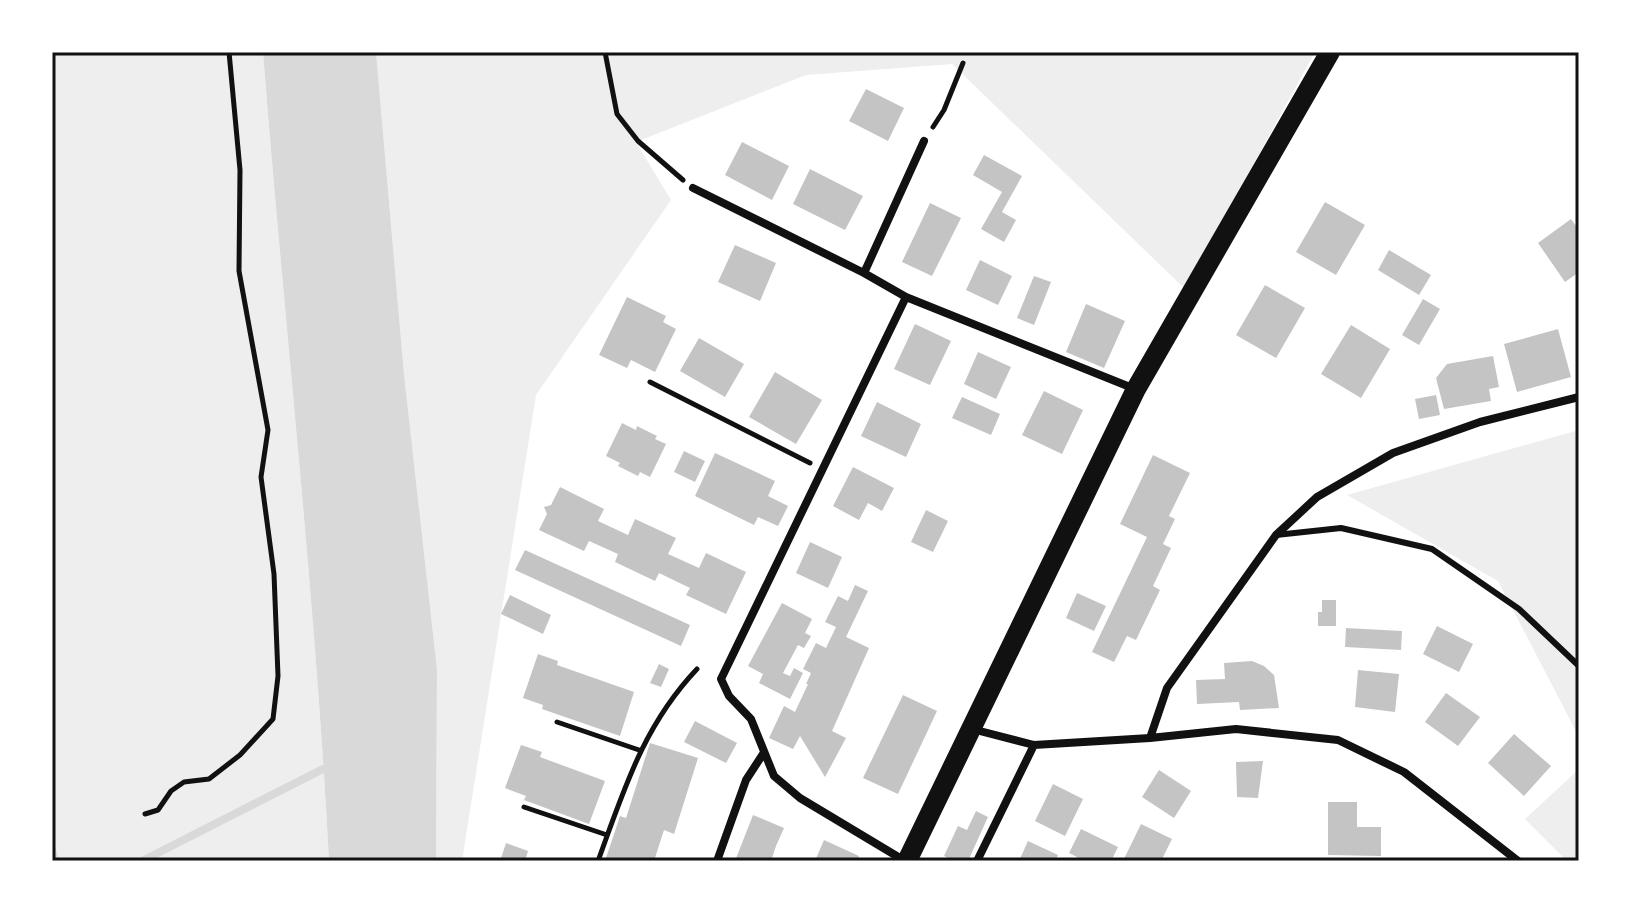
<svg xmlns="http://www.w3.org/2000/svg" width="1631" height="913" viewBox="0 0 1631 913" font-family="Georgia,serif">
<style>
.green{fill:#eee}
.water{fill:#d9d9d9}
.lines{fill:none;stroke-linecap:round;stroke-linejoin:round}
.stream{stroke:#d9d9d9;stroke-width:8}
.building{fill:#c4c4c4}
.path{stroke:#111;stroke-width:5}
.service{stroke:#111;stroke-width:6}
.minor{stroke:#111;stroke-width:8}
.primary{stroke:#111;stroke-width:20}
.neatline{fill:none;stroke:#111;stroke-width:3}
</style>
<rect width="100%" height="100%" fill="#fff"/>
<!-- green -->
<path class="green" d="M52,52H263C284,322 315,591 329,861H52Z
M376,52H1315L1185,289L952,64L806,75L636,142L671,200L536,395L462,861H436L437,669L404,374Z
M1579,430V737L1498,581L1347,495Z
M1579,769V861H1567L1525,819Z"/>
<!-- water -->
<path class="water" d="M263,52H376L404,374L437,669L436,861H329C315,591 284,322 263,52Z"/>
<g class="lines">
<!-- stream -->
<path class="stream" d="M52,850L55,861
M142,861L331,765"/>
</g>
<!-- building -->
<path class="building" d="M866,89L904,108L888,141L849,121Z
M742,142L789,166L772,200L725,175Z
M984,155L1022,176L1002,212L1016,220L1004,242L981,229L1002,192L973,175Z
M810,169L863,196L845,230L793,204Z
M1325,202L1365,225L1336,275L1296,252Z
M930,203L961,218L932,276L902,262Z
M1571,219L1579,230V272L1565,282L1538,243Z
M735,245L776,263L760,301L718,282Z
M1389,250L1431,275L1419,295L1378,270Z
M980,260L1012,276L998,305L966,290Z
M1034,276L1051,282L1034,325L1017,318Z
M1265,285L1305,308L1276,358L1236,335Z
M627,297L666,316L663,322L676,329L655,372L631,360L627,368L599,355Z
M1423,299L1440,309L1419,345L1402,335Z
M1086,304L1125,321L1104,368L1066,352Z
M915,324L951,341L930,385L894,369Z
M1351,325L1390,349L1361,398L1321,374Z
M1558,329L1571,377L1517,392L1504,344Z
M699,338L744,364L725,397L680,371Z
M978,352L1011,367L996,399L964,384Z
M1493,356L1499,387L1489,389L1491,401L1444,409L1436,378L1447,364Z
M775,372L822,400L796,444L749,417Z
M1044,391L1083,410L1062,454L1022,435Z
M1436,395L1440,415L1419,419L1415,399Z
M962,397L1000,414L991,435L952,418Z
M877,402L921,424L906,457L861,436Z
M622,423L636,430L637,426L657,436L655,439L666,444L650,477L640,472L638,476L618,466L620,463L606,456Z
M684,451L705,461L695,482L674,472Z
M715,453L775,481L768,496L788,506L778,526L758,517L754,525L695,496Z
M1153,455L1190,473L1169,516L1175,519L1163,544L1171,548L1153,586L1160,590L1136,640L1127,636L1114,662L1092,652L1147,537L1120,524Z
M853,467L894,488L882,511L868,503L859,520L833,506Z
M560,487L604,509L598,521L628,535L635,519L676,538L668,554L699,568L706,553L746,572L726,614L686,595L690,588L659,573L655,581L615,562L618,554L589,541L584,551L539,530L547,514L544,507L551,505Z
M926,510L948,521L933,552L911,542Z
M810,542L842,557L828,588L796,573Z
M525,550L690,625L681,646L515,570Z
M855,585L868,591L846,637L869,648L832,731L846,738L825,777L800,736L793,749L769,738L784,706L795,712L808,684H806L811,673L803,669L816,643L826,648L836,627L825,622L838,596L848,601Z
M1077,593L1106,606L1094,631L1066,618Z
M510,595L551,615L543,634L501,614Z
M1322,600H1336V626H1318V612H1322Z
M782,603L812,619L805,633L811,636L804,648L798,645L783,673L790,676L794,668L803,673L790,699L759,683L763,674L748,666Z
M1437,626L1473,644L1459,672L1423,654Z
M1346,628L1402,631L1401,650L1345,647Z
M538,654L558,661L557,665L634,692L620,736L542,709L543,705L523,698Z
M1252,661L1264,666L1274,675L1279,708L1240,710L1239,702L1197,704L1196,680L1225,679L1224,663Z
M659,664L669,669L661,687L650,683Z
M1358,670L1399,674L1395,712L1355,707Z
M1446,693L1480,717L1458,746L1425,722Z
M903,695L937,711L898,794L863,778Z
M695,721L737,743L726,763L684,742Z
M1514,734L1551,766L1524,796L1488,763Z
M650,743L698,758L674,834L664,830L654,861H605L620,816L626,818Z
M521,745L542,752L540,757L605,781L589,824L524,800L526,796L505,788Z
M1263,761L1258,798L1237,797L1236,762Z
M1159,770L1191,791L1174,818L1142,797Z
M1053,784L1083,799L1065,836L1035,821Z
M1328,802H1357V827H1381V856L1328,855Z
M976,811L988,817L968,861H954L944,856L958,826L967,830Z
M753,815L784,828L776,846L771,861H735Z
M1141,824L1172,839L1161,861H1123Z
M1081,829L1118,847L1111,861H1078L1079,858L1069,853Z
M824,840L859,856L857,861H815Z
M1028,841L1058,855L1055,861H1019Z
M506,843L528,851L525,861H500Z"/>
<g class="lines">
<!-- path -->
<path class="path" d="M605,52L617,114L638,141L683,180
M933,127L944,110L963,63
M650,382L810,463
M557,722L639,750
M524,807L607,835
M145,814L158,810L171,791L184,782L209,779L240,755L273,719L278,676L274,574L261,477L268,430L239,271L240,170L229,52
M598,861C624,790 643,726 697,669"/>
<!-- service -->
<path class="service" d="M1276,535L1341,528L1432,549L1519,609L1579,666"/>
<!-- minor -->
<path class="minor" d="M693,188L864,273L906,297L1135,389
M864,273L924,141
M972,729L1034,745L1150,738L1236,729L1338,740L1404,772L1518,861
M1150,738L1167,688L1276,535L1317,497L1393,453L1480,422L1579,397
M717,861L746,780L763,754
M905,861L800,798L774,776L751,719L729,696L721,679L906,297
M977,861L1034,745"/>
<!-- primary -->
<path class="primary" d="M907,861L1136,389L1330,52"/>
</g>
<!-- border -->
<rect width="1631" height="913" fill="none" stroke="#ffffff" stroke-width="108"/>
<rect x="54" y="54" width="1523" height="805" class="neatline"/>
</svg>
